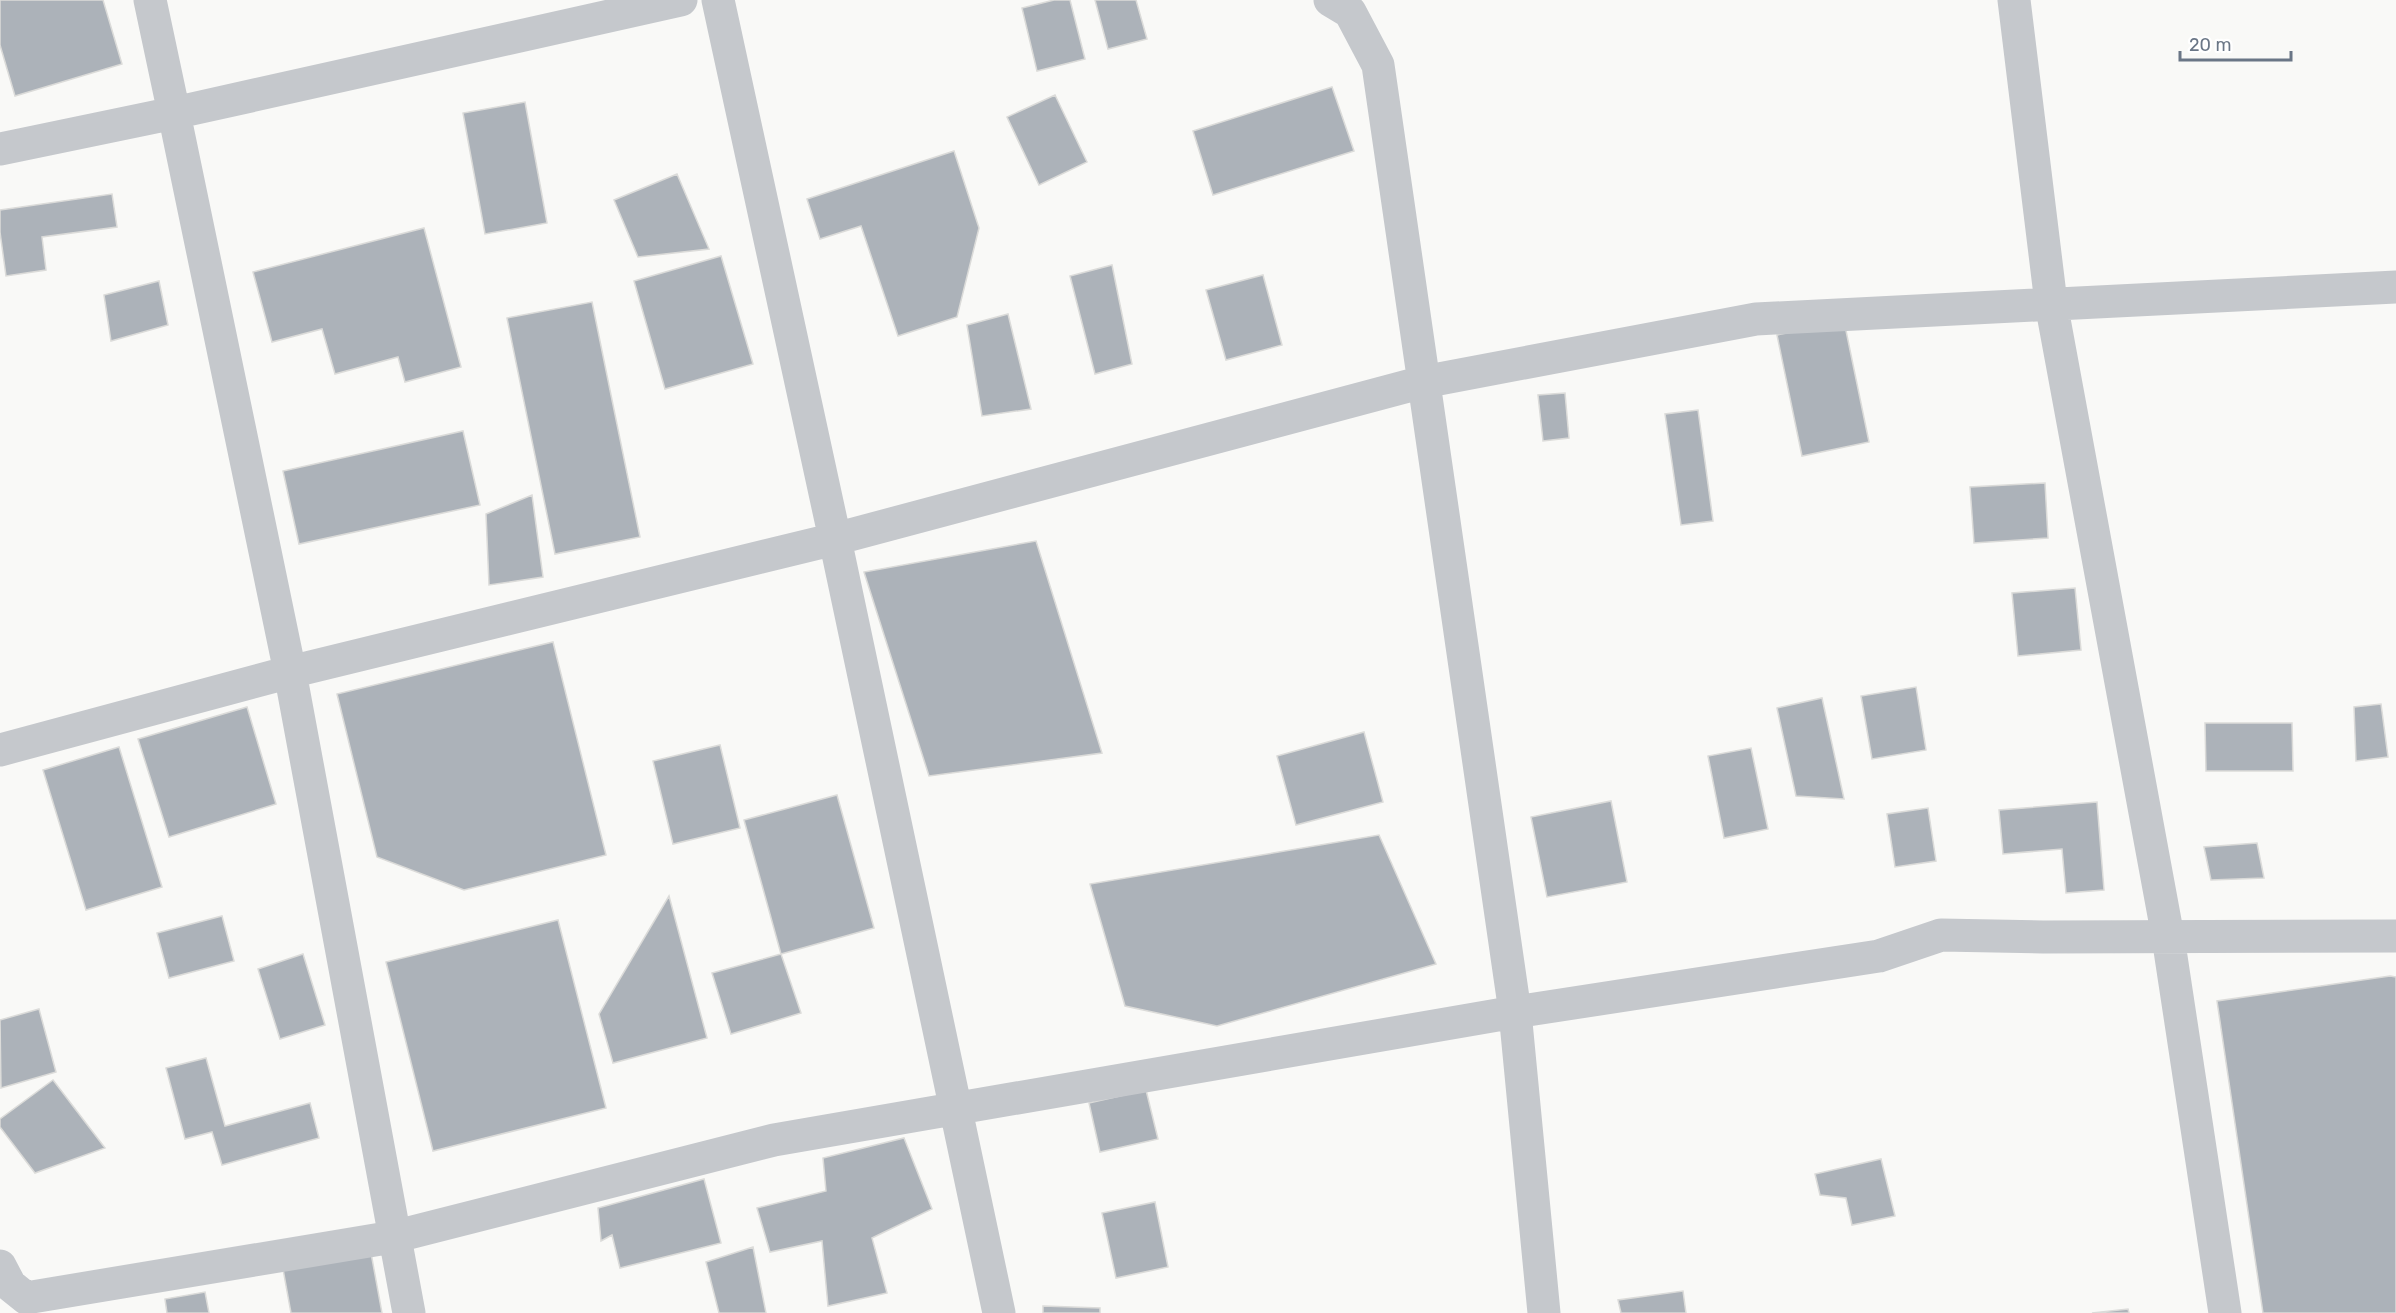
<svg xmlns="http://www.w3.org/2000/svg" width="2396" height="1313" viewBox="0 0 2396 1313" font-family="Rubik,sans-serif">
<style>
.building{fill:#acb2b9;stroke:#dbdbd9;stroke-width:1.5}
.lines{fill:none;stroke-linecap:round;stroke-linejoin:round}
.street{stroke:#c5c8cc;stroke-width:33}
</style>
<rect width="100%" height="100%" fill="#f9f9f7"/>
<!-- building -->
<path class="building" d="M0,0H103L122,64L15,96L0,45Z
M1054,0H1070L1085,59L1037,71L1022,8Z
M1095,0H1136L1147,39L1108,49Z
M1332,87L1354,151L1213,195L1193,131Z
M1055,95L1087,162L1039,185L1007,117Z
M525,102L547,223L485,234L463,113Z
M954,151L979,228L957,317L898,336L861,226L820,239L807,199Z
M677,174L709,249L638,257L614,200Z
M112,194L117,227L42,237L46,270L6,276L0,232V210Z
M424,228L461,367L405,382L398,357L335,374L322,329L272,342L253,272Z
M721,256L753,364L665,389L634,281Z
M1112,265L1132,364L1095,374L1070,276Z
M1263,275L1282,345L1226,360L1206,290Z
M159,281L168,325L111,341L104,295Z
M592,302L640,537L555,554L507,318Z
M1008,314L1031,409L982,416L967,325Z
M1844,321L1869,442L1802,456L1777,335Z
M1565,393L1569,438L1543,441L1538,395Z
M1698,410L1713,521L1681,525L1665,414Z
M463,431L480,505L299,544L283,471Z
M2045,483L2048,538L1974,543L1970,487Z
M532,495L543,577L489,585L486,514Z
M1036,541L1102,753L929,776L864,572Z
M2075,588L2081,650L2018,656L2012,593Z
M553,642L606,855L464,890L377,857L337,694Z
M1916,687L1926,750L1872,759L1861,696Z
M1822,698L1844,799L1796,796L1777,708Z
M2381,704L2388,757L2356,761L2354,707Z
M247,707L276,804L169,837L138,739Z
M2205,723H2292L2293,771H2206Z
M1364,732L1383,802L1296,825L1277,756Z
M720,745L740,828L673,844L653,761Z
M119,747L162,887L86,910L43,770Z
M1751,748L1768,829L1724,838L1708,756Z
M837,795L874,928L781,954L744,820Z
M1611,801L1627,882L1547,897L1531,817Z
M2097,802L2104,890L2066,893L2062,849L2003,854L1999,810Z
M1928,808L1936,861L1895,867L1887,814Z
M1379,835L1436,964L1217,1026L1125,1006L1090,884Z
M2257,843L2264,878L2211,880L2204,847Z
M669,896L707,1038L613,1063L599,1014Z
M222,916L234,961L169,978L157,933Z
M558,920L606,1108L433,1151L386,962Z
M303,954L325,1025L280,1039L258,969Z
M781,954L801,1013L731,1034L712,973Z
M2390,976L2396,977V1313H2263L2217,1001Z
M39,1009L56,1072L1,1088L0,1020Z
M206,1058L225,1126L310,1103L319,1138L222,1165L212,1132L185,1139L166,1068Z
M53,1080L105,1148L35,1173L0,1127V1119Z
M1146,1090L1158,1139L1100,1152L1089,1103Z
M904,1138L932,1209L872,1238L887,1293L828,1306L822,1241L770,1252L757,1208L826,1191L823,1158Z
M1881,1159L1895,1216L1852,1225L1846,1198L1820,1195L1815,1174Z
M704,1179L721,1243L620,1268L612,1235L601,1241L598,1208Z
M1155,1202L1168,1267L1116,1278L1102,1213Z
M753,1247L766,1313H719L706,1262Z
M371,1253L382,1313H291L283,1269Z
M1683,1291L1686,1313H1621L1618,1300Z
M205,1292L209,1313H167L165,1299Z
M1043,1306L1100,1308V1313H1043Z
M2128,1309L2129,1313H2092Z"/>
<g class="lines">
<!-- street -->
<path class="street" d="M718,0L835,539L999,1313
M1330,0L1350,12L1378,65L1515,1012L1544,1313
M2014,0L2051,303L2168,937L2225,1313
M0,149L174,113L150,0
M0,750L290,672L835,539L1423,382L1756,319L2396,287
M0,1266L10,1285L26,1298L393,1237L774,1140L1515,1012L1879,956L1941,935L2043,937L2396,936
M409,1313L290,672L174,113L681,0"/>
</g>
<!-- scale -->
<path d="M2180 51v9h111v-9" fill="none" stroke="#6a7686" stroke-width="3"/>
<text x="2189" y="51" font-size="18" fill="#6a7686" stroke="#ffffff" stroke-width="4.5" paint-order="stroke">20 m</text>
</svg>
